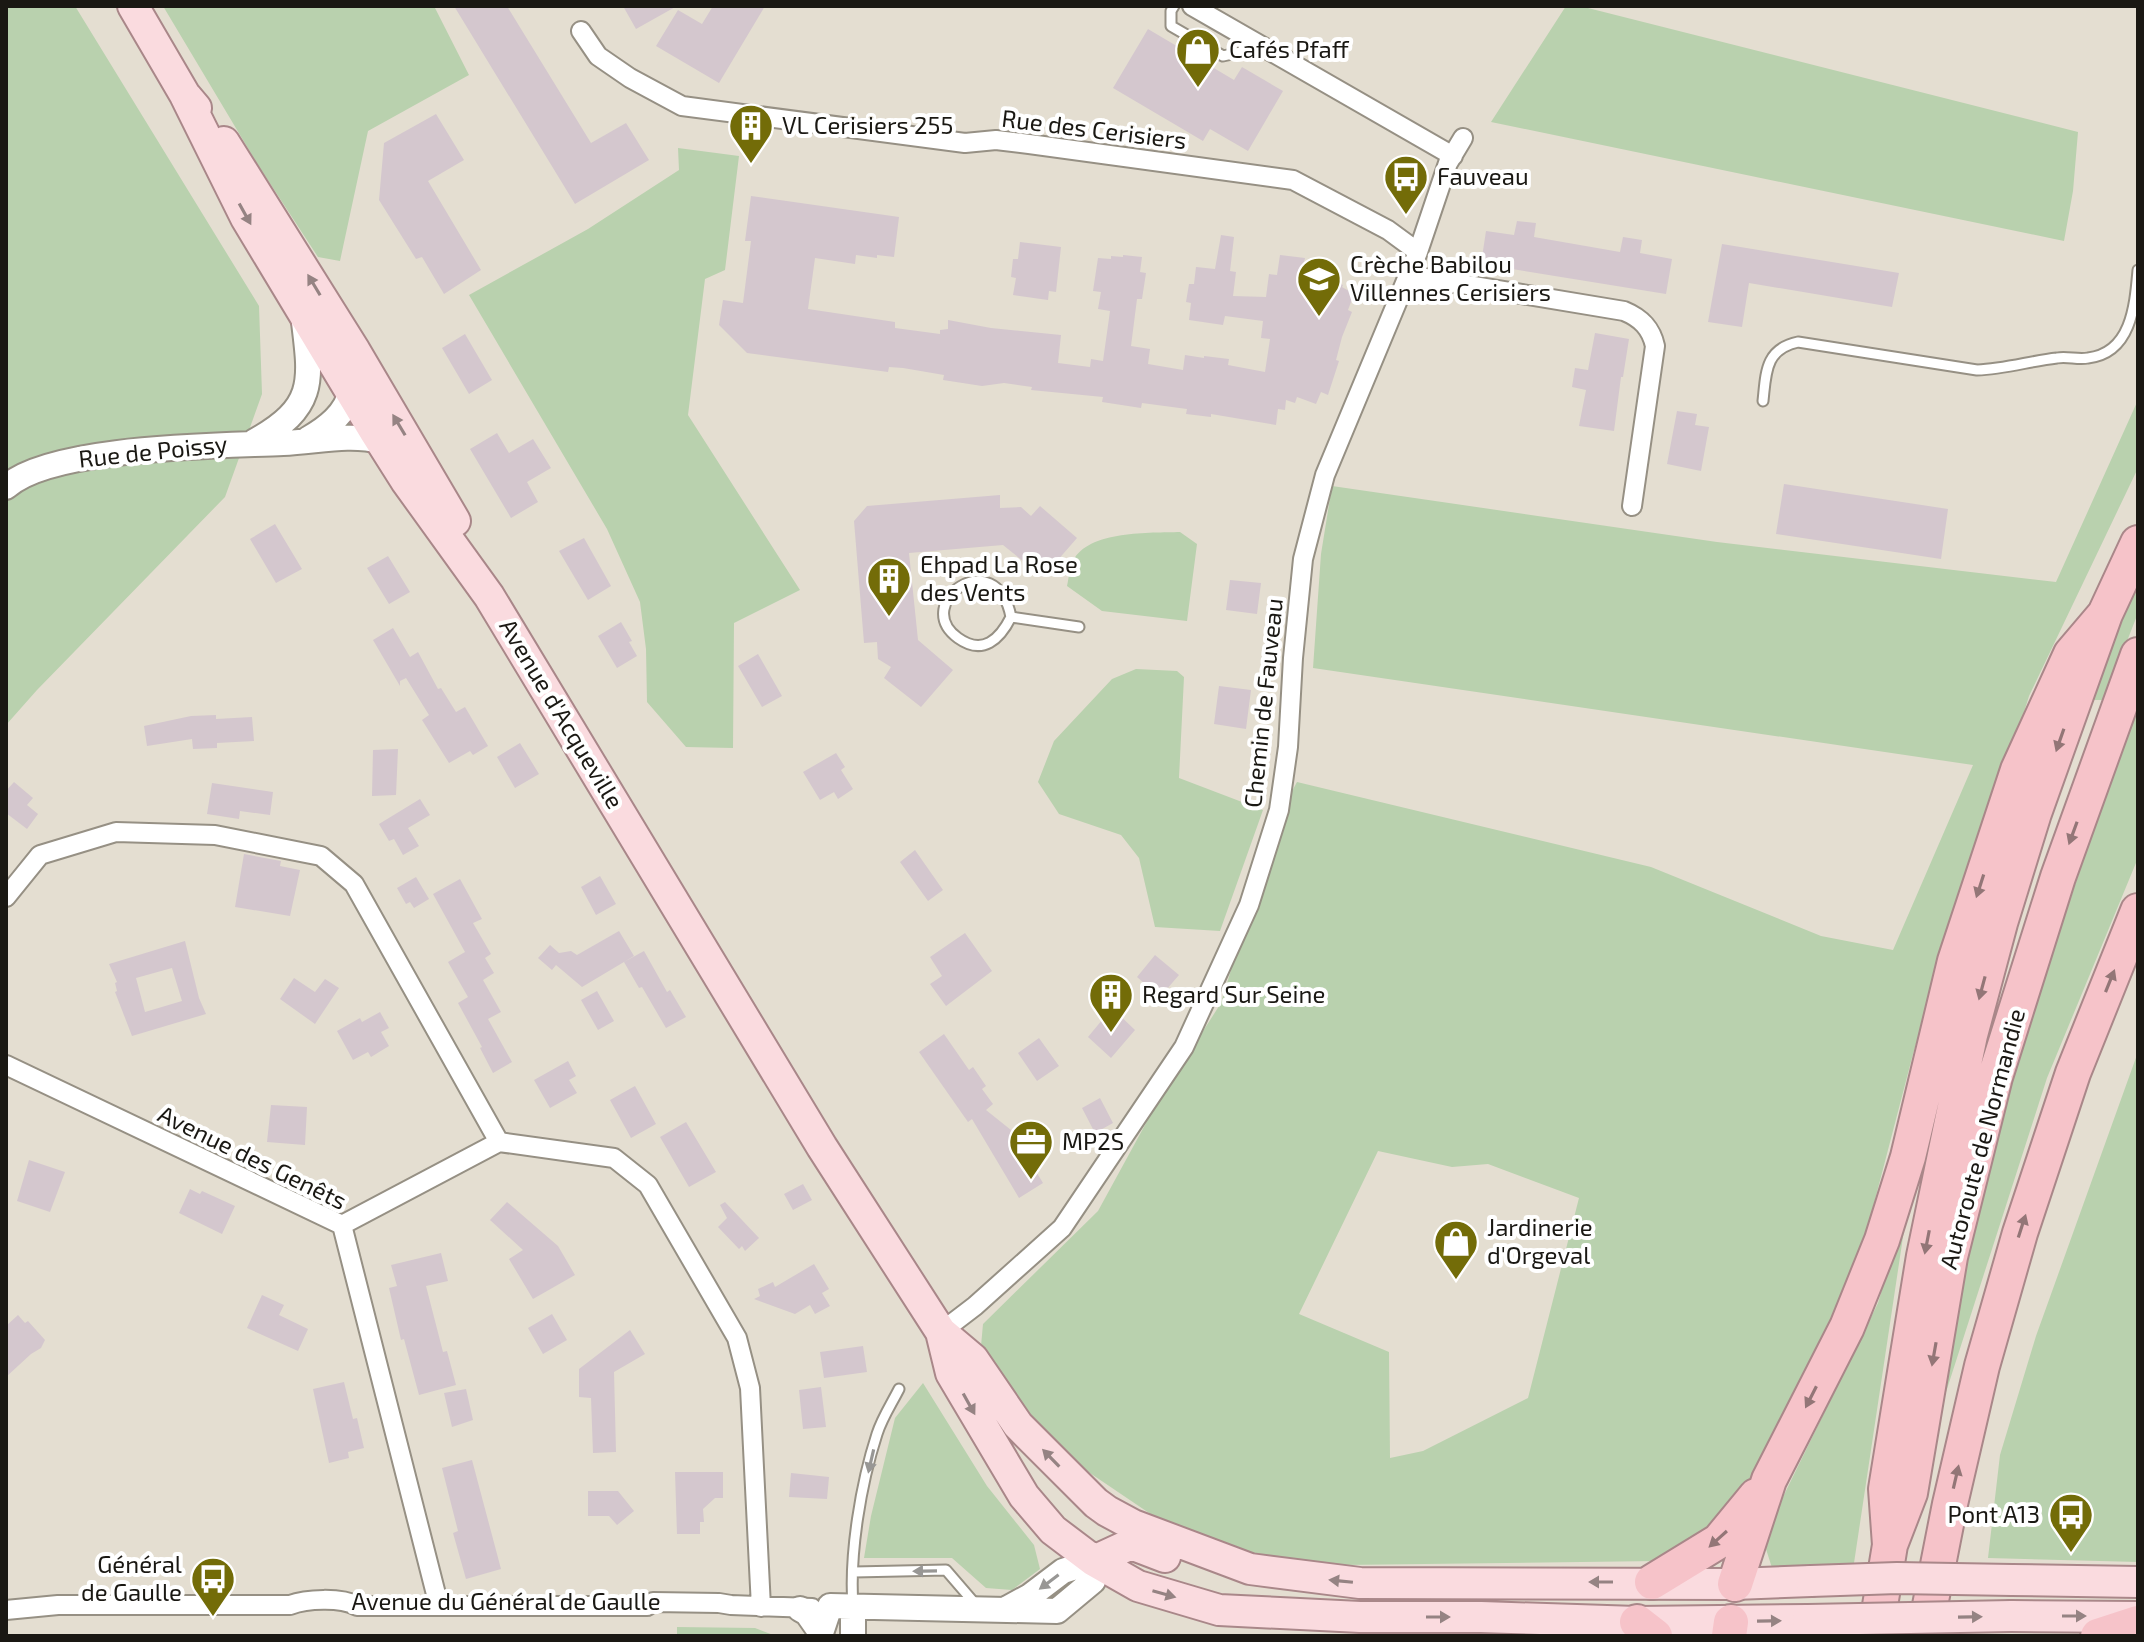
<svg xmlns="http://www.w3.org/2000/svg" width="2144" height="1642" viewBox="0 0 2144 1642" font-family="'Exo 2',sans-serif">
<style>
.green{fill:#b9d1ae;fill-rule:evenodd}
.building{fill:#d4c7ce;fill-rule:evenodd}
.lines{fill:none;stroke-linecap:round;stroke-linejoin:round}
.service-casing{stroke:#969084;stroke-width:13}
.minor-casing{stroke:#969084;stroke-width:22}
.tertiary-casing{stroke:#969084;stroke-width:28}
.primary-casing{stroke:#a98789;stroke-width:34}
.motorway-casing{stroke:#a98789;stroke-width:38}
.service{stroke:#fff;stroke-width:9}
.minor{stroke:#fff;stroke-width:18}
.tertiary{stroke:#fff;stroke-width:24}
.primary{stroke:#fadbdf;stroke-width:30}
.motorway{stroke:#f6c3c9;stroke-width:34}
.primary-bridge-casing{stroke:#a98789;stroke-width:34;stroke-linecap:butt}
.primary-bridge{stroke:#fadbdf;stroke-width:30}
.oneway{fill:#958383}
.oneway2{fill:#937677}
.oneway3{fill:#989795}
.labels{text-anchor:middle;stroke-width:8;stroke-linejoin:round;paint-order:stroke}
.poi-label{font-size:24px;fill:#1a1813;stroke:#fff;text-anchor:start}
.street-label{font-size:24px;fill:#1a1813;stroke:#fff}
</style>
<rect width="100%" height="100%" fill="#e4ded1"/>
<!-- green -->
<path class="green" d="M6,6H75L259,306L262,394L225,497L37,690L6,725Z
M163,6H434L469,75L368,131L340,261L318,257L258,165Z
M1566,6H1580L2078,132L2073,191L2064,241L1491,122Z
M678,148L739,156L725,270L705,279L688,415L800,590L734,623L733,748L686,747L647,702L646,649L640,602L607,529L469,295L588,229L679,170Z
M2138,400V468L2029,696L2004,777L1969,860L1913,1054L1859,1261L1824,1337L1760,1463L1727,1518L1658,1561L1342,1565L1246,1555L1152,1515L1050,1446L981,1346L983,1324L1098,1211L1157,1103L1221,1003L1276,821L1297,782L1651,867L1821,936L1893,950L1973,765L1313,668L1321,554L1332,486L1717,542L2056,582ZM1378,1151L1452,1167L1488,1164L1579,1198L1528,1398L1423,1451L1390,1458L1389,1352L1299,1314Z
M1180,532L1197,544L1187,621L1102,611L1067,586C1069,578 1069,568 1073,561C1088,530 1151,533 1180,532Z
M2138,578V613L2104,700H2089Z
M1136,669L1177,671L1184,677L1179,778L1263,810L1220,931L1155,927L1139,858L1121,835L1059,814L1038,782L1054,741L1112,679Z
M2138,706V858L2047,1078L1938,1417L1976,1208L2026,1031L2124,739Z
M2138,1052V1562L1988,1558L2000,1455L2036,1336Z
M1909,1197L1854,1563L1773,1571L1766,1549L1781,1501L1878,1303Z
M923,1383L987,1486L1034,1545L1040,1569L1012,1590L986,1588L952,1558H864L871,1516L895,1418Z
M677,1627L755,1628L776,1636H677Z"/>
<!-- building -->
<path class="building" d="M454,6H507L591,143L626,123L649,160L575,204Z
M623,6H677L636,29Z
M713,6H765L719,83L656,46L678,10L702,24Z
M1148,29L1234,80L1242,67L1283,91L1248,151L1210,129L1203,141L1113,88Z
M436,114L464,160L428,181L481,270L444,294L422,257L416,259L379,200L384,143Z
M751,196L899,217L894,257L877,255V258L856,255L855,264L815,258L808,309L895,322V328L940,334V330L948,329V320L991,328L1061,335L1058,363L1090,367L1091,359L1103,361L1110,311L1098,309L1101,292L1093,291L1098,258L1111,259V256L1123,257V255L1142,257L1140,272L1146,273L1142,299H1137L1131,346L1150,349L1148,364L1183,370L1185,355L1204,358V356L1229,359L1228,365L1265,372L1270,339L1261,338L1263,321L1225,316L1223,325L1189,320L1191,303L1186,302L1189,284H1194L1196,267L1215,269L1221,235L1234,237L1230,271L1236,272L1233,296L1266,297L1269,274L1277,275L1280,255L1305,258L1303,267L1343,285L1342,287L1354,294L1348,310L1352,312L1342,337L1336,360L1339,361L1328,395L1321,392L1316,404L1297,397L1295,403L1286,400L1285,410L1278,409L1276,425L1211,414V417L1186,414L1187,409L1142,403L1141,408L1102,402L1103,397L1031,390L1032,387L1004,383L982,386L943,380L944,375L903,368L889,367L888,372L747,353L719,325L723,300L743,303L751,241H745Z
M1517,221L1536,223L1534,237L1620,252L1623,237L1642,240L1640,253L1672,259L1666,294L1481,264L1486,231L1514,235Z
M1020,242L1061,247L1056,292L1049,291L1048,300L1013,295L1016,278L1011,277L1013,259H1018Z
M1722,244L1899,273L1892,307L1749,283L1742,327L1708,322Z
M1595,333L1629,339L1623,377H1621L1614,431L1579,426L1586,390L1572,387L1575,368L1588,370Z
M465,334L492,380L469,394L442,348Z
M1677,411L1697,414L1695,425L1709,427L1701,471L1667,464Z
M497,433L509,453L533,439L551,468L527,482L538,502L511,518L470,449Z
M1784,484L1948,509L1941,559L1776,534Z
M1000,495V508L1021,507L1031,516L1040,506L1077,538L1043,577L1003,545L909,553L918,640L953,670L921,707L884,678L891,667L878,659L877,642L864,643L854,521L867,506Z
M275,524L302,569L276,583L250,539Z
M584,538L611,586L588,600L559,551Z
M388,556L410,592L389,604L367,568Z
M1230,580L1261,583L1257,614L1226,610Z
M621,622L632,641L629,642L637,656L617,668L598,636Z
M393,628L410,657L418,652L438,689L441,688L456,712L465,707L488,746L473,755L470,751L449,763L422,720L429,715L406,678L400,681V686L373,640Z
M758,654L782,696L762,707L738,666Z
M1219,686L1251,690L1246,729L1214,724Z
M216,715V719L252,717L254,741L217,743V748L193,749L192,739L147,746L144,726L191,716Z
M520,743L539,774L515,788L497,757Z
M398,749L396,795L372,796L373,750Z
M836,753L845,767L841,770L853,789L838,799L834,792L820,800L803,772Z
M14,782L33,798L27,805L38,814L27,829L6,813V791Z
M212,783L273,792L270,815L240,811L239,819L207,814Z
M420,799L430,815L408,828L419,846L403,855L394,839L389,841L379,824Z
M915,850L943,890L928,901L900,862Z
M244,854L281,861L280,866L300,870L290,916L235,907Z
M600,876L616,904L596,915L581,887Z
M416,877L429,899L414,908L410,902L406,904L397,888Z
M460,879L482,919L473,923L491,954L485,958L494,973L483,980L501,1012L488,1019L512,1062L493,1073L480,1048L482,1047L458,1003L468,997L448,962L465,952L433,894Z
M619,931L634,956L582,987L556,965L552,970L538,958L550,945L559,953L571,951L577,955Z
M965,933L992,971L946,1006L930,984L942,976L930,957Z
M185,941L199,998L206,1014L132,1036L115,992L117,991L115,983L117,982L109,964ZM172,968L182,1001L145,1012L136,978Z
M644,951L667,992L670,990L686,1017L666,1028L642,987L639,988L624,962Z
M1155,955L1179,975L1160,997L1137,977Z
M294,978L315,992L325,979L339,988L315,1024L280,999Z
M597,991L614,1021L598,1030L581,1000Z
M1112,1008L1135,1030L1111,1058L1088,1037Z
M380,1012L389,1028L381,1032L389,1046L371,1057L368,1052L353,1060L337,1031L360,1018L362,1022Z
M944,1034L969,1070L973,1067L986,1086L982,1089L993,1104L986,1110L1011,1130L1043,1183L1019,1198L972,1119L968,1122L919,1052Z
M1039,1038L1059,1066L1037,1081L1018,1053Z
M568,1061L576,1076L569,1080L577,1093L550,1108L534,1080Z
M635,1086L656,1124L631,1138L610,1100Z
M1100,1098L1113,1123L1095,1133L1082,1108Z
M271,1105L307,1107L305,1145L267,1142Z
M686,1122L716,1172L689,1187L660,1137Z
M29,1160L65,1172L50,1212L17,1201Z
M803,1184L812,1200L793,1210L784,1194Z
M190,1189L200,1194L202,1191L235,1206L222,1234L179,1213Z
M507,1202L558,1246L575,1275L533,1299L509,1259L523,1250L490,1220Z
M725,1202L759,1238L745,1251L742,1246L739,1249L718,1227L727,1218L720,1205Z
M441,1253L448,1281L426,1286L443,1352L447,1351L456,1385L419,1395L404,1339L401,1340L389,1288L397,1286L391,1265Z
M814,1264L829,1289L822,1293L830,1306L815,1314L810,1305L795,1314L754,1299L760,1296L758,1289L773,1282L775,1287Z
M262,1295L284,1305L279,1315L308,1329L298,1351L247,1328Z
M552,1314L567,1340L543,1354L528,1328Z
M18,1315L25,1323L28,1321L45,1340L41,1348L31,1354L6,1377V1326Z
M630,1330L645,1354L614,1372L616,1452L593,1453L591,1398L579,1397V1369Z
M863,1346L867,1372L824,1378L820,1352Z
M344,1382L353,1419L357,1418L364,1448L348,1452L349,1458L329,1463L313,1389Z
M821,1387L826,1427L803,1429L799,1390Z
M466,1389L473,1420L452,1427L444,1393Z
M472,1460L501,1569L466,1579L453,1533L458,1531L442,1468Z
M675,1472H723V1498H715L703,1509L704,1522H700V1534H677Z
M791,1473L829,1477L827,1499L789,1497Z
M588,1491H618L634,1511L617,1525L609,1516H588Z"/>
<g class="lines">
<!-- service casing -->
<g class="service-casing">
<path id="service" d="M1174,6L1171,11V26L1223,56L1241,52L1250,39
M1763,401C1766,373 1765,349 1798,342L1977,370C2005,369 2030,361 2057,358C2067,356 2078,360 2088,358C2132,353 2135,304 2138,270
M1011,617C1000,639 983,656 958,638C910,603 996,542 1011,617L1079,627
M854,1572L946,1570L977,1606
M853,1606C849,1554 861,1483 877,1434C882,1418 892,1403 899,1389"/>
</g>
<!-- minor casing -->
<g class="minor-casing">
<path id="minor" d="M1192,6L1453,156
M581,31L598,56L630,78L682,106L965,143L996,140L1029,144L1293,180L1388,230L1418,252
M1407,275L1624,311C1641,318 1651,328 1655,346L1632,506
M6,897L40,855L116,832L215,835L321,856L354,884L499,1142L614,1158L648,1185L737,1338L750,1388L761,1607
M6,1065L342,1225L439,1606
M342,1225L499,1142
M941,1332L975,1306L1062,1228L1184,1047L1249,905L1279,810L1288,747L1293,658L1303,559L1325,475L1418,252L1448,163L1463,138
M6,1610L58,1605H290C306,1599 341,1597 357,1606H647L653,1602L719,1603L731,1605L812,1608"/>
</g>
<!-- tertiary casing -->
<g class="tertiary-casing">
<path id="tertiary" d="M308,439C327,428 346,414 351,391L362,385
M255,441C318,406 311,380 303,314
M6,487C51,446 219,446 283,443C316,442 347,433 381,441
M800,1609L807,1613L821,1633
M820,1636L830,1606L1057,1611L1093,1581L1094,1561L1063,1571L1030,1596L1006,1609
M853,1636V1606"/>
</g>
<!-- primary casing -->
<g class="primary-casing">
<path id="primary" d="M133,6L185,95L196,108
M185,95L246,218L375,432L406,481L489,596L822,1147L941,1332L973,1359L1018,1425L1096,1503L1107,1511L1133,1525L1250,1569L1360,1583L1735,1584L1811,1581
M224,142L355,351L455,521
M941,1332L951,1373L1024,1496L1053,1530L1094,1561L1138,1586L1219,1610L1360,1617H1481L1637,1622L1808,1620
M1094,1561L1131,1544L1165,1557
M2012,1580L2138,1582
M2011,1616L2138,1617"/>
</g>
<!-- motorway casing -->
<g class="motorway-casing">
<path id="motorway" d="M1890,1545L1886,1489L1924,1256L1970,1035L2000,923L2034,813L2105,614L2138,543
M1652,1582L1719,1541L1756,1496
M1735,1584L1769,1480L1847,1327L1882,1240L1908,1157L1955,961L2018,770L2071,654L2105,614
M1637,1622L1655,1636
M1729,1636L1731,1622
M1875,1636L1890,1545L1910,1493L1950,1257L1995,1077L2058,877L2138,655
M1924,1636L1950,1504L1982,1366L2020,1233L2073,1073L2138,911
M2098,1636L2138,1623"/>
</g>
<!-- service -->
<use href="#service" class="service"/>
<!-- minor -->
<use href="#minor" class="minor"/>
<!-- tertiary -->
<use href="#tertiary" class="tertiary"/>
<!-- primary -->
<use href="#primary" class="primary"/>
<!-- motorway -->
<use href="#motorway" class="motorway"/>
<!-- primary-bridge casing -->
<g class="primary-bridge-casing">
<path id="primary-bridge" d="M1811,1581L1897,1578L2012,1580
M1808,1620L2011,1616"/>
</g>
<!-- primary-bridge -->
<use href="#primary-bridge" class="primary-bridge"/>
</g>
<!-- one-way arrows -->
<defs><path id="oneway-solid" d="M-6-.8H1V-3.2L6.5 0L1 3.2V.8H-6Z" transform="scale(2)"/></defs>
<g class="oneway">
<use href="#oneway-solid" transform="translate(245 214) rotate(61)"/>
<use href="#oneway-solid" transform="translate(314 285) rotate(-121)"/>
<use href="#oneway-solid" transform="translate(399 425) rotate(-121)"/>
<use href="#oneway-solid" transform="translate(969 1404) rotate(61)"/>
<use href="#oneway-solid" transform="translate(1051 1458) rotate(-134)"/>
<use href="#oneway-solid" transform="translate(1341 1581) rotate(-174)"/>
<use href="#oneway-solid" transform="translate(1601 1582) rotate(-180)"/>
<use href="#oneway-solid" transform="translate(1164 1594) rotate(16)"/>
<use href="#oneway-solid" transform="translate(2074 1616)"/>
<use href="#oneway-solid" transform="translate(1438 1617)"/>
<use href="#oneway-solid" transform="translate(1970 1617) rotate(-1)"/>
<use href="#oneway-solid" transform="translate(1769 1621) rotate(-1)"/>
</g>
<g class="oneway2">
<use href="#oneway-solid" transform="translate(2060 740) rotate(109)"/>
<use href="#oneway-solid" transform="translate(2073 833) rotate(110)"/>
<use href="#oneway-solid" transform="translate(1980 886) rotate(108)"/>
<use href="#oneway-solid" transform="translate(2110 981) rotate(-68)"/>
<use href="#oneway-solid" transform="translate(1982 988) rotate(105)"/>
<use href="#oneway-solid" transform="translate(2022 1226) rotate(-72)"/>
<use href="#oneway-solid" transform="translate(1927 1242) rotate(101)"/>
<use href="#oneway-solid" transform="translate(1934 1354) rotate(100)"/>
<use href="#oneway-solid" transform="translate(1811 1397) rotate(117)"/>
<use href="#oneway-solid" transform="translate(1956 1477) rotate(-77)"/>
<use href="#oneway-solid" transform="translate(1718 1539) rotate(138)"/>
</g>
<g class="oneway3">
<use href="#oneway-solid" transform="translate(871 1461) rotate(103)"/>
<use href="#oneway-solid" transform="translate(925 1571) rotate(179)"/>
<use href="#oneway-solid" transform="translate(1049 1582) rotate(143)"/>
</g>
<!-- icons -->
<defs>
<g id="shop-pin" transform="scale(2.3)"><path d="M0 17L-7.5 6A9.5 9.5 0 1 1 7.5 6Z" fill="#736c08" stroke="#fff"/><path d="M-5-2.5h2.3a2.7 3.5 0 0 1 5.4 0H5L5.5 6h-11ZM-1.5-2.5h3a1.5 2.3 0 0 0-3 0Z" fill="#fff"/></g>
<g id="building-pin" transform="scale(2.3)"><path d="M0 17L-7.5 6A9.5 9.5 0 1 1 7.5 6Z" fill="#736c08" stroke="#fff"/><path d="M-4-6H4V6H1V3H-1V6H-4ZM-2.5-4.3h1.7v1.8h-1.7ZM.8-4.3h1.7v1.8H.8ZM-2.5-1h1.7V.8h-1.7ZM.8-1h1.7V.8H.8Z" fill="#fff"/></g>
<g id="bus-pin" transform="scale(2.3)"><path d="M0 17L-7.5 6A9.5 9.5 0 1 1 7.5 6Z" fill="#736c08" stroke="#fff"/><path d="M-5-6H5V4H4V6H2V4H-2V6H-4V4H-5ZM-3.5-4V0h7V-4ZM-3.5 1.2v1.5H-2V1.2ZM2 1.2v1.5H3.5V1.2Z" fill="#fff"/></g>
<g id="school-pin" transform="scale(2.3)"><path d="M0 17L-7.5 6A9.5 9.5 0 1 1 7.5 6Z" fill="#736c08" stroke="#fff"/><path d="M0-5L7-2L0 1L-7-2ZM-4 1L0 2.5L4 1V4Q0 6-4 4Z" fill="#fff"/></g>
<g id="office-pin" transform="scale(2.3)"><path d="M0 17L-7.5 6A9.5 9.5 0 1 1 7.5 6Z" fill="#736c08" stroke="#fff"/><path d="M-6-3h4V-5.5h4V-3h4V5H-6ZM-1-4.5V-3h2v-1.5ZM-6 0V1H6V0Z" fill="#fff"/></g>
</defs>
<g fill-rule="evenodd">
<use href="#shop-pin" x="1198" y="50"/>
<use href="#building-pin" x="751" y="126"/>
<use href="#bus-pin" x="1406" y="177"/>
<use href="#school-pin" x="1319" y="279"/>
<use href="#building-pin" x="889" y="579"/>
<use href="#building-pin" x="1111" y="995"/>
<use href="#office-pin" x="1031" y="1142"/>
<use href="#shop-pin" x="1456" y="1242"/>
<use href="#bus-pin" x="2071" y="1515"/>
<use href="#bus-pin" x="213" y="1579"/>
</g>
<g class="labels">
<!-- poi labels -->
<g class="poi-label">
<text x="1229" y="58">Cafés Pfaff</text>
<text x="782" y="134">VL Cerisiers 255</text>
<text x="1437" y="185">Fauveau</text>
<text x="1350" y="273">Crèche Babilou<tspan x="1350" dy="28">Villennes Cerisiers</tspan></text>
<text x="920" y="573">Ehpad La Rose<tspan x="920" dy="28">des Vents</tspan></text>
<text x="1142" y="1003">Regard Sur Seine</text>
<text x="1062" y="1150">MP2S</text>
<text x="1487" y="1236">Jardinerie<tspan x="1487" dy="28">d'Orgeval</tspan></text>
<text x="2040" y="1523" text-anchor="end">Pont A13</text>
<text x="182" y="1573" text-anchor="end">Général<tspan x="182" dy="28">de Gaulle</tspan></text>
</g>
<!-- street labels -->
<g class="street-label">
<text transform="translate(1094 130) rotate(7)" y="8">Rue des Cerisiers</text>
<text transform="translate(153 452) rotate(-6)" y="8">Rue de Poissy</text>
<text transform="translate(1264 703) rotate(-84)" y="8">Chemin de Fauveau</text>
<text transform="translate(561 714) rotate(59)" y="8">Avenue d'Acqueville</text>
<text transform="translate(1983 1139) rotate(-75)" y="8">Autoroute de Normandie</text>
<text transform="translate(252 1158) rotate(26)" y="8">Avenue des Genêts</text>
<text x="506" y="1610">Avenue du Général de Gaulle</text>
</g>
</g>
<!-- border -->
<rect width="2144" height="1642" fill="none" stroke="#1a1813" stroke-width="16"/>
</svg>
